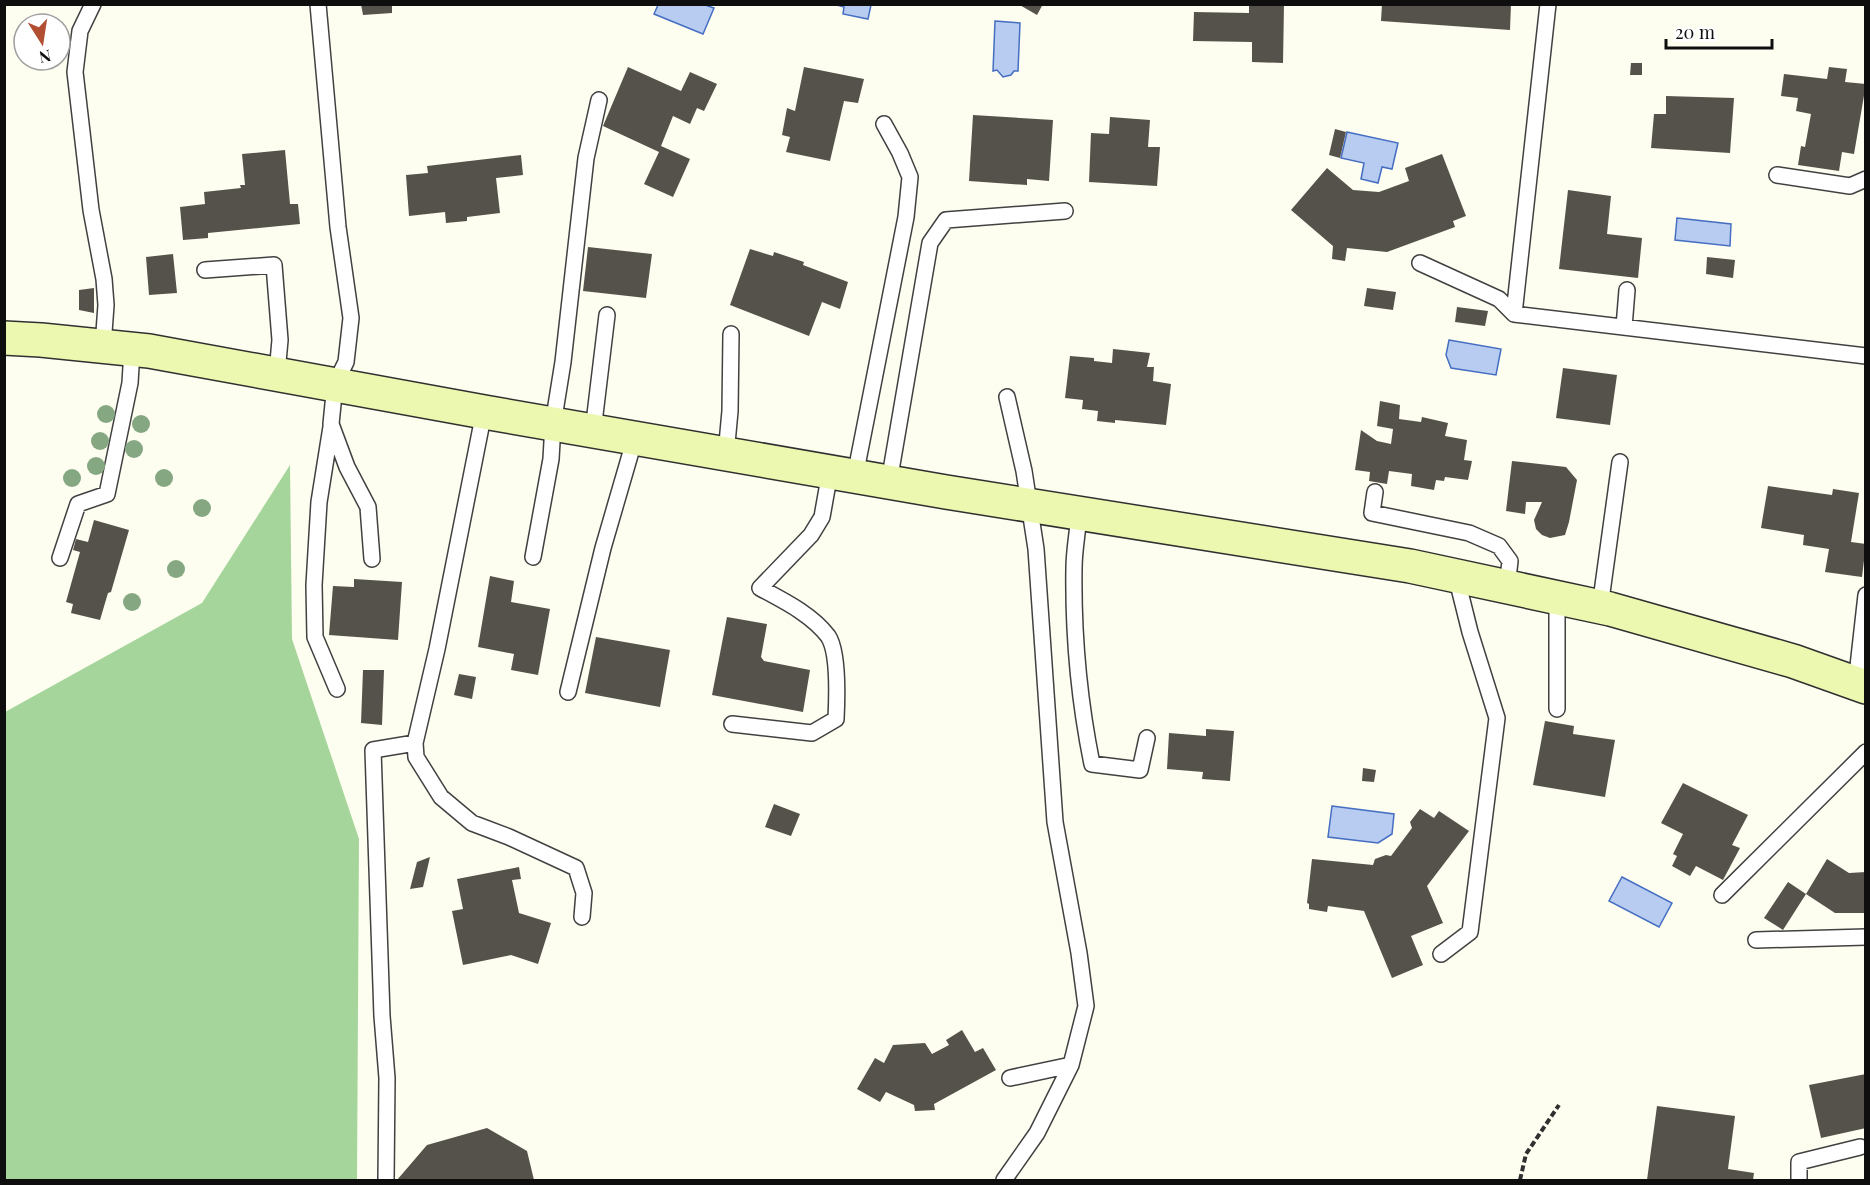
<svg xmlns="http://www.w3.org/2000/svg" width="1870" height="1185" viewBox="0 0 1870 1185" font-family="'Playfair Display',serif">
<style>
.forest{fill:#a6d59c}
.water{fill:#b8ccf1;stroke:#456ec2;stroke-width:1.5}
.building{fill:#55524b}
.lines{fill:none;stroke-linecap:round;stroke-linejoin:round}
.lane-casing{stroke:#414141;stroke-width:18}
.secondary-casing{stroke:#303030;stroke-width:36}
.path{stroke:#303030;stroke-width:4;stroke-dasharray:6 3;stroke-linecap:butt}
.lane{stroke:#fff;stroke-width:15}
.secondary{stroke:#ecf8b0;stroke-width:33}
.tree{fill:#85a781}
</style>
<rect width="100%" height="100%" fill="#fdfef0"/>
<!-- forest -->
<path class="forest" d="M290,465L292,639L359,839L357,1180H8L4,1179L5,712L202,603Z"/>
<!-- water -->
<path class="water" d="M658,5H705L714,8L703,34L654,14Z
M837,5H871L868,19L843,14L844,7Z
M995,21L1020,23L1018,71H1014L1011,75L1003,77L997,70L993,71Z
M1347,132L1398,143L1392,169L1382,167L1378,183L1361,179L1364,163L1341,158Z
M1677,218L1731,224L1730,246L1675,240Z
M1449,340L1501,349L1496,375L1451,368L1446,355Z
M1332,806L1394,814L1392,834L1378,843L1328,837Z
M1622,877L1672,903L1659,927L1609,901Z"/>
<!-- building -->
<path class="building" d="M361,4H392V13L363,15Z
M1018,4H1043L1037,15Z
M1249,4H1284L1283,63L1252,62V42L1193,41L1194,12L1249,13Z
M1382,4H1511L1510,30L1381,21Z
M1631,63H1642V75H1630Z
M628,67L681,91L690,72L717,84L704,111L697,108L690,124L673,116L661,146L690,159L673,197L644,184L659,152L603,126Z
M804,67L864,79L858,103L844,101L830,161L786,152L790,137L782,135L787,108L795,111Z
M1829,67L1847,69L1845,82L1866,84L1854,154L1842,152L1839,171L1798,165L1801,146L1805,147L1811,114L1796,111L1798,98L1781,96L1784,74L1827,79Z
M1666,96L1734,98L1730,153L1651,148L1654,114H1666Z
M973,115L1053,120L1049,181L1027,179V185L969,181Z
M1110,117L1150,120L1148,147H1160L1157,186L1089,182L1091,133L1109,134Z
M1335,129L1346,132L1340,158L1329,155Z
M285,150L290,204H298L300,224L208,233V238L183,240L180,207L205,204L204,192L241,188L240,185H245L242,154Z
M1442,154L1466,216L1453,221L1455,227L1387,252L1347,248L1345,261L1332,259L1333,246L1291,210L1327,168L1353,190L1379,192L1409,181L1405,168Z
M521,155L523,175L496,178L500,213L467,217V221L446,223L445,212L409,216L406,175L428,173L427,166Z
M1568,190L1611,196L1607,234L1642,238L1638,278L1559,269Z
M588,247L652,254L646,298L583,291Z
M750,249L773,256L774,252L804,262L803,265L848,282L840,309L822,302L809,336L730,305Z
M173,254L177,293L149,295L146,257Z
M1707,257L1735,260L1733,278L1706,274Z
M94,288V313L79,310V290Z
M1367,288L1396,292L1393,310L1364,306Z
M1457,307L1488,311L1485,326L1455,322Z
M1113,349L1150,353L1147,367H1154L1153,381L1171,384L1166,425L1115,420V423L1097,421L1098,411L1082,409L1083,400L1065,398L1070,356L1094,358V361L1112,363Z
M1563,368L1617,375L1610,425L1556,418Z
M1380,401L1400,405L1399,419L1421,422L1422,417L1448,423L1445,436L1467,440L1464,460L1472,461L1468,480L1445,477L1444,481L1436,480L1434,490L1411,486L1412,474L1389,471L1387,484L1369,481L1370,472L1355,470L1361,430L1377,441L1391,444L1393,429L1377,426Z
M1512,461L1566,467L1577,480L1569,522L1565,535L1550,538L1542,535L1536,529L1534,520L1542,502H1526L1525,514L1506,511Z
M1768,486L1832,495L1833,489L1859,493L1851,542L1866,544L1862,577L1825,572L1829,549L1803,545L1804,535L1761,528Z
M94,520L129,530L111,592L108,593L100,620L71,613L73,604L66,602L80,552L73,550L76,539L88,542Z
M490,576L514,581L511,602L550,609L538,675L511,670L514,654L478,647Z
M354,579L402,582L398,640L329,635L333,586L354,587Z
M727,617L767,624L761,657L764,661L810,670L803,712L712,695Z
M596,637L670,650L660,707L585,693Z
M363,670H384L382,725L361,723Z
M459,674L476,677L472,699L454,695Z
M1545,721L1574,726L1573,734L1615,740L1605,797L1533,785Z
M1206,729L1234,731L1230,781L1202,779L1203,772L1167,769L1169,733L1206,736Z
M1363,768L1376,770L1374,782L1362,781Z
M1683,783L1748,815L1732,845L1740,848L1723,880L1696,866L1690,876L1672,866L1677,856L1673,854L1683,834L1661,823Z
M774,804L800,814L791,836L765,827Z
M1420,809L1434,818L1439,811L1469,831L1427,886L1443,923L1411,936L1423,965L1392,978L1364,911L1328,906L1327,912L1309,909V904L1307,903L1312,859L1373,865L1375,859L1386,855L1391,856L1412,828L1410,822Z
M430,857L423,887L410,889L417,862Z
M1827,859L1849,873L1866,872V913H1835L1806,894Z
M519,867L521,879L512,880L519,913L551,923L538,964L511,955L463,965L452,911L463,909L457,879Z
M1788,882L1806,894L1783,930L1764,918Z
M962,1030L975,1052L983,1048L996,1070L934,1104L935,1110L915,1111L914,1105L886,1092L880,1102L857,1089L875,1058L884,1063L893,1045L925,1043L932,1054L949,1045L946,1040Z
M1866,1074V1128L1821,1138L1809,1085Z
M1657,1106L1735,1116L1728,1169L1754,1173L1753,1180H1647Z
M487,1128L527,1151L534,1180H397L427,1145Z"/>
<g class="lines">
<!-- lane casing -->
<g class="lane-casing">
<path id="lane" d="M93,4L80,31L75,72L91,210L104,279L106,305L103,346
M318,4L338,227L351,318L346,362L335,384L331,424L347,467L368,507L372,559
M1548,4L1514,314L1866,356
M1777,175L1850,186L1866,179
M1420,263L1499,299L1514,314
M205,270L274,265L280,340L277,373
M1624,327L1627,290
M484,412L437,649L415,743L416,757L441,797L472,823L509,837L576,868L584,893L582,917
M331,427L319,502L314,585L315,637L337,689
M593,431L607,315
M726,454L730,411L731,334
M855,476L906,217L910,177L900,153L884,124
M889,482L930,243L946,220L1065,211
M1375,492L1372,513L1469,533L1499,546L1510,561L1507,587
M1079,513C1078,531 1074,550 1074,568C1073,634 1079,700 1092,764L1140,770L1147,738
M533,557L551,459L553,424L563,362L586,158L599,100
M60,558L78,504L107,494L130,383L132,350
M1600,607L1620,462
M1856,684L1866,595
M568,692L603,548L635,438
M1557,709V598
M732,724L812,733L836,719C837,699 839,652 828,636C811,614 784,601 760,588L811,535L822,517L830,472
M1722,895L1866,752
M1756,940L1866,937
M1441,954L1470,932L1497,718L1470,632L1456,576
M1010,1078L1071,1065
M386,1180L387,1078L382,1016L373,750L415,743
M1004,1180L1037,1133L1071,1065L1086,1006L1079,953L1055,822L1036,549L1024,471L1007,397
M1799,1180V1162L1860,1147"/>
</g>
<!-- secondary casing -->
<g class="secondary-casing">
<path id="secondary" d="M4,338L41,340L149,351L484,412L946,492L1410,566L1610,609L1793,661L1866,687"/>
</g>
<!-- path -->
<path class="path" d="M1520,1180L1526,1154L1559,1105"/>
<!-- lane -->
<use href="#lane" class="lane"/>
<!-- secondary -->
<use href="#secondary" class="secondary"/>
</g>
<!-- trees -->
<g class="tree">
<circle cx="106" cy="414" r="9"/>
<circle cx="141" cy="424" r="9"/>
<circle cx="100" cy="441" r="9"/>
<circle cx="134" cy="449" r="9"/>
<circle cx="96" cy="466" r="9"/>
<circle cx="72" cy="478" r="9"/>
<circle cx="164" cy="478" r="9"/>
<circle cx="202" cy="508" r="9"/>
<circle cx="176" cy="569" r="9"/>
<circle cx="132" cy="602" r="9"/>
</g>
<!-- border -->
<rect width="1870" height="1185" fill="none" stroke="#0e0e0e" stroke-width="12"/>
<!-- north arrow -->
<g transform="translate(42 42) rotate(168)"><circle r="28" fill="#ffffff" stroke="#9f9f9f" stroke-width="1.5"/>
<path d="M0-4.5L10 22L0 15L-10 22Z" fill="#b24e31"/>
<text y="-9" font-size="16" font-weight="bold" text-anchor="middle" fill="#0e0e0e">N</text>
</g>
<!-- scale -->
<path d="M1666 39v9h106v-9" fill="none" stroke="#0e0e0e" stroke-width="3"/>
<text x="1675" y="39" font-size="18" fill="#0e0e0e" stroke="#ffffff" stroke-width="4.5" paint-order="stroke">20 m</text>
</svg>
